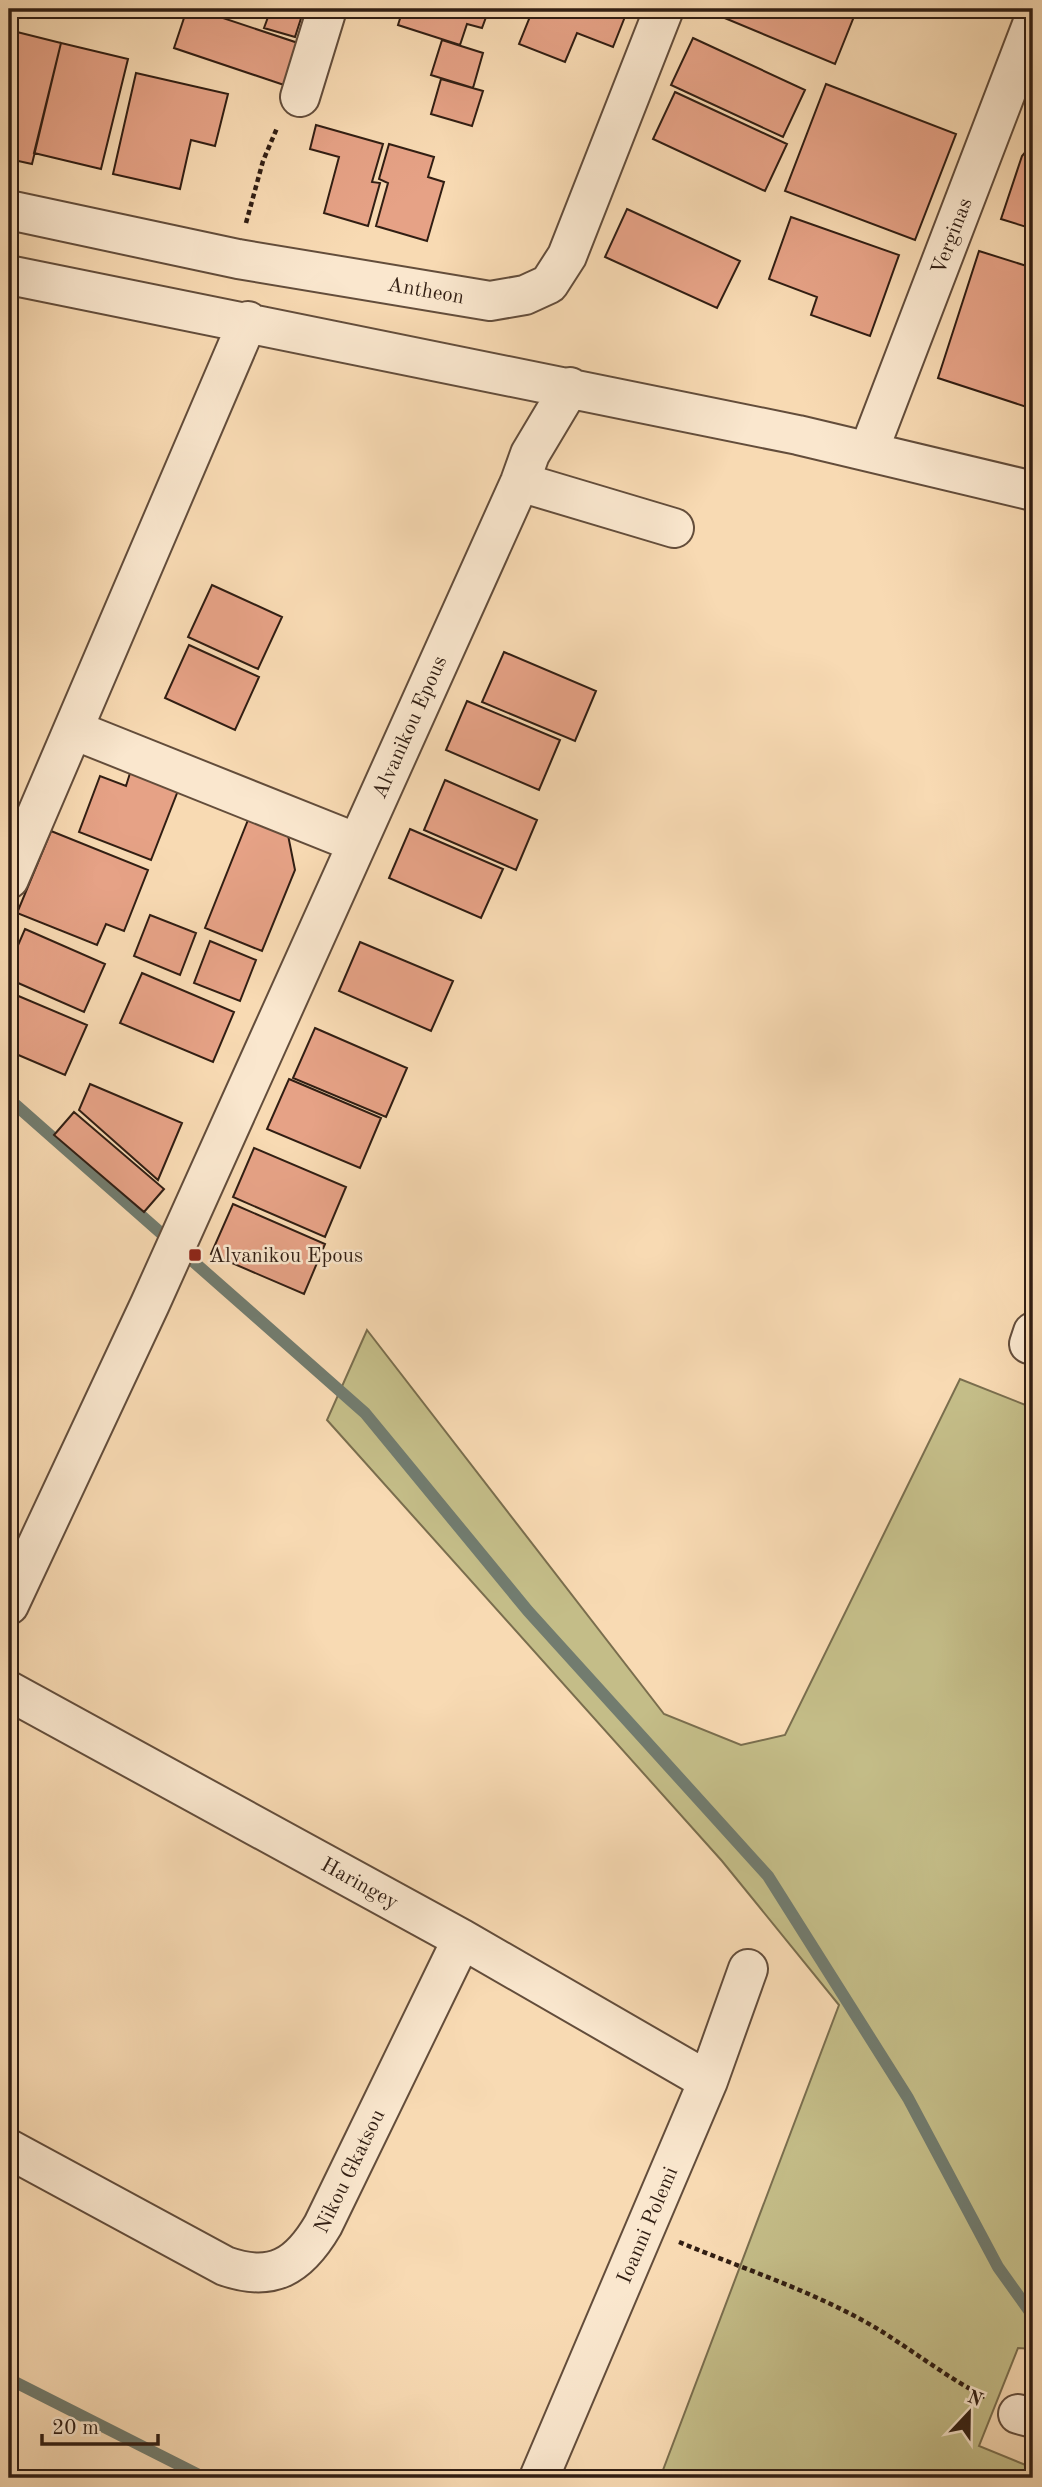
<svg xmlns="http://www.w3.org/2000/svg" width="1042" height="2487" viewBox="0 0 1042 2487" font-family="'Old Standard TT',serif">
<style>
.green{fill:#c4bd88;stroke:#7a6e4e;stroke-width:2}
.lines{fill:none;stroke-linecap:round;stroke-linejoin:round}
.stream{stroke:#727c6f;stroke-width:12}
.building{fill:#e6a286;stroke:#311e13;stroke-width:2}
.minor-casing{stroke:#634d3b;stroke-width:42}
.path{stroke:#311e13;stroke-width:4.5;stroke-dasharray:5 3.5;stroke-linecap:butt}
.minor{stroke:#fae7ce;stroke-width:38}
.poi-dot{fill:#8f2418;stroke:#fae7ce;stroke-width:2.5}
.labels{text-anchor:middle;stroke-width:5;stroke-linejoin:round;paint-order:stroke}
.street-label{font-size:21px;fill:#311e13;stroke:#fae7ce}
.poi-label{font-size:21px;fill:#311e13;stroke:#fae7ce;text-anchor:start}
</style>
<rect width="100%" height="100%" fill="#f8dab3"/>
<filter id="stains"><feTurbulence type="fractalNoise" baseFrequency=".00286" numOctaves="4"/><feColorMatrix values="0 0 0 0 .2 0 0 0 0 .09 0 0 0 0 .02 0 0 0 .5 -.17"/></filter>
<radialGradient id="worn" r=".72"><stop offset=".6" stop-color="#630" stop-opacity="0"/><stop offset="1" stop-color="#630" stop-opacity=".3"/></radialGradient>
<!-- green -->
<path class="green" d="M367,1330L664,1714L741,1745L785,1735L960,1379L1033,1408V2349L1018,2348L979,2446L1033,2468V2478H660L839,2005L722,1861L327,1420Z"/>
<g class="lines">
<!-- stream -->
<path class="stream" d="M9,1099L365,1413L528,1611L768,1876L908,2098L998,2267L1033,2316
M9,2379L205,2478"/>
</g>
<!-- building -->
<path class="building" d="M187,9H196L298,43L284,85L174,48Z
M271,9H304L295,37L264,28Z
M403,9H489L482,28L467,24L460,45L398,25Z
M517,9H628L613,47L577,33L565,62L519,44L531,14Z
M703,9H857L835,64Z
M9,30L61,43L32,164L9,159Z
M693,38L805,90L783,137L671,85Z
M442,40L483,53L473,88L431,75Z
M61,43L128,59L101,169L34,153Z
M136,73L228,94L215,146L191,140L180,189L113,174Z
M441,79L483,91L472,126L431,114Z
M826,84L956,134L915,240L785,191Z
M675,92L787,144L765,191L653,139Z
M316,125L383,144L372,182L380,183L368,226L324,213L339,157L310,149Z
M1033,143V229L1001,219L1022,156Z
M389,144L434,157L428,177L444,182L427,241L376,226L388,183L379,179Z
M627,209L740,261L717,308L605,257Z
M791,217L899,255L870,336L811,315L817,297L769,279Z
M979,251L1033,268V409L938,378Z
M212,585L282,617L258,669L188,637Z
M189,645L259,677L235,730L165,698Z
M504,652L596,691L575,741L482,702Z
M467,701L560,740L539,790L446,750Z
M131,770L179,788L151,860L79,832L100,776L126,786Z
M445,780L537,820L516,870L424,830Z
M248,820L288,835L295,870L262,951L205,928Z
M410,829L503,869L481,918L389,878Z
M51,831L148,870L124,931L106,924L97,945L17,913Z
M150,915L196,933L180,975L134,956Z
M25,929L105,964L84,1012L9,979V966Z
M210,941L256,960L240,1001L194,983Z
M360,942L453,981L431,1031L339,991Z
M142,973L234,1012L213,1062L120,1023Z
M9,992L87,1025L65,1075L9,1051Z
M315,1028L407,1068L386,1117L293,1078Z
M289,1079L381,1118L360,1168L267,1129Z
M90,1084L182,1123L158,1180L79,1110Z
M74,1112L164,1189L144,1212L54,1135Z
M254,1148L346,1187L325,1237L233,1197Z
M233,1204L325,1244L304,1294L211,1254Z"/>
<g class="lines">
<!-- minor casing -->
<g class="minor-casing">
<path id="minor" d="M300,97L327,9
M9,210L238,259L490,301L525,295L549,284L567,256L664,9
M9,275L798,435L1033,491
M869,450L1033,22
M520,482L674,528
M74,730L357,843
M9,879L248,321
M1029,1344L1033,1332
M9,1605L150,1304L520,482L530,454L570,387
M9,1691L462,1939L708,2081
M9,2149L225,2266C273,2283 299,2266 323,2225L462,1939
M1018,2414L1033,2418
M539,2478L708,2081L748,1969"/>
</g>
<!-- path -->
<path class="path" d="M246,223L263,161L277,128
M679,2242C746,2270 819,2293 881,2331C916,2353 948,2378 985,2397"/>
<!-- minor -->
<use href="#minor" class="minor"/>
</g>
<!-- markers -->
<rect class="poi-dot" x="188" y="1248" width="14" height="14" rx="3.5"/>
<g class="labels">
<!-- street labels -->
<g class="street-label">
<text transform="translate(951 236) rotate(-69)" y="7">Verginas</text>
<text transform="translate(426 290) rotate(10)" y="7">Antheon</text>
<text transform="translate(409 727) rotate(-66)" y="7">Alvanikou Epous</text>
<text transform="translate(360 1883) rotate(29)" y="7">Haringey</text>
<text transform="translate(349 2171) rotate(-64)" y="7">Nikou Gkatsou</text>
<text transform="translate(647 2225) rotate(-67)" y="7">Ioanni Polemi</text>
</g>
<!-- poi labels -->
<g class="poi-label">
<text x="209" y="1262">Alvanikou Epous</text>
</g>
</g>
<!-- margin -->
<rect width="1042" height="2487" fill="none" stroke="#f8dab3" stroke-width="35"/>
<rect x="10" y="10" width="1021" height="2466" fill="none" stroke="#311e13" stroke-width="3.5"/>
<rect x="18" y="18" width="1007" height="2452" fill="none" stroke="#311e13" stroke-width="2"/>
<!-- north arrow -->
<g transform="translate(969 2413) rotate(22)" stroke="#fae7ce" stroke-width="5" paint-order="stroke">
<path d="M0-5L12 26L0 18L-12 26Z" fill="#311e13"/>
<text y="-10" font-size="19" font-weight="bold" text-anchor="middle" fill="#311e13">N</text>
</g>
<!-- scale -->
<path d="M42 2434v10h116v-10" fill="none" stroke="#311e13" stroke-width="3.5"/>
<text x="52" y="2434" font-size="21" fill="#311e13" stroke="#fae7ce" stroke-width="5" paint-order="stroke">20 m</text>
<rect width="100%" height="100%" filter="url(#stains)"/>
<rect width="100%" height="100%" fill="url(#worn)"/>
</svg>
